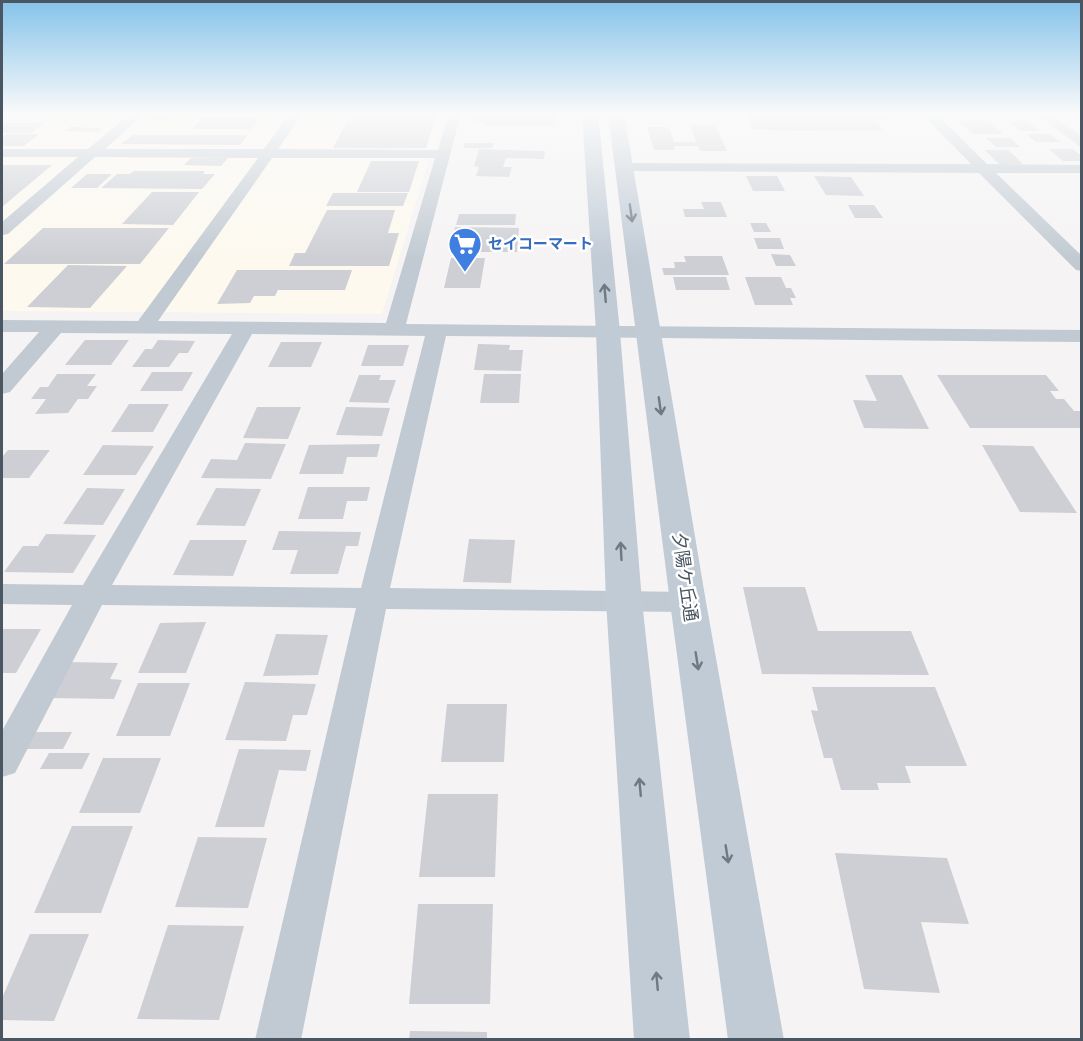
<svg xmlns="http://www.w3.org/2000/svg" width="1083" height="1041" viewBox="0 0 1083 1041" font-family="'Alegreya Sans','Noto Sans JP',sans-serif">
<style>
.commercial{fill:#fdf9ef}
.building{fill:#cdcfd5}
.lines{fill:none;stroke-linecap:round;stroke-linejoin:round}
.street{fill:#c1cad2;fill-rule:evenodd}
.secondary{fill:#c1cbd6;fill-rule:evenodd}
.oneway{stroke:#6e7984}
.labels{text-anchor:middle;stroke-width:5;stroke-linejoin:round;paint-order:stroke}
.far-shop-label{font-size:15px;font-weight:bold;fill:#366cbe;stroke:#fff;text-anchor:start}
.street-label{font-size:18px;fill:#4a5661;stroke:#fff}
</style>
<rect width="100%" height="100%" fill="#f5f3f3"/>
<!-- commercial -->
<path class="commercial" d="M2,113H443L382,314L2,311Z"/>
<!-- building -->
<path class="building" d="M155,113H179L171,121H146Z
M328,113H437L426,148H333L349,118H325Z
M473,113H555V125H483V122H470Z
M746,113H885L890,120H875L883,130L794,131L753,129Z
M997,113H1025L1032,118H1003Z
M203,117L261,118L251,129H192Z
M959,121H988L1003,134H973Z
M1008,121H1028L1040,131H1020Z
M2,123H44L31,133H2Z
M690,125H715L727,151H700L698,146H674L675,150H654L647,127H669L674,142H696Z
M70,127L102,128L97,132L65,131Z
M6,134H39L24,146H2V138Z
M1026,134H1050L1061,142H1036Z
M133,135H248L240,145L121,144Z
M986,138H1010L1020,147H996Z
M465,143H494L492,148H463Z
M479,149L545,151L544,159L506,158L503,167H512L509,177L476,176L479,167L474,166Z
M1049,149H1073L1082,156V161H1063Z
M985,150H1008L1023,164H999Z
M191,158H228L221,166L184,165Z
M371,161H419L409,192H357Z
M2,165H52L2,207Z
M134,171H205L203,174H215L202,189L101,188L117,174H130Z
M87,174H112L97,188H71Z
M746,176H777L785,191H753Z
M814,176L851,177L864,196L826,195Z
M152,192H199L173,225L122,224Z
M333,193H408L403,206H326Z
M701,202H721L727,217H685L683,209H704Z
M848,205H874L883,218H855Z
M327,210H395L388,233H399L389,266H289L295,253H305Z
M459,214H516L515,225H456Z
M750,223H766L771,232H754Z
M455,227L519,228L517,252H450Z
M43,228H169L140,264H4Z
M754,238H780L784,249H758Z
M771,254L790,255L796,266H776Z
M684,256H722L729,275H664L662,268H675L674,262H686Z
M451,258H485L480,288H444Z
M68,265L127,266L90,308L27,307Z
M237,270H352L345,290H278L275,296H254L250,303L217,304Z
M673,277H726L730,290H676Z
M745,277H781L786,288H791L796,298H790L793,305H755Z
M85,340H129L111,365H65Z
M158,340L195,341L188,353H179L169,367H132L145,349H152Z
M281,342H322L311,367H268Z
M478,344L510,345L509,350H523L521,371L474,370Z
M368,345H409L403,366H361Z
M152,372H193L182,391H140Z
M57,374H96L87,386H97L88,399H78L68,413L35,414L46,399H31L40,387H48Z
M484,374H521L519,403H480Z
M359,375H381L379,380H396L388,403L349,402Z
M865,375H902L929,429L864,428L853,400L877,401Z
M937,375H1046L1059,391H1050L1056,399H1064L1074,411H1082V428H970Z
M129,404H169L153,432H111Z
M257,407H301L288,439L243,438Z
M346,407L390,408L382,436L336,435Z
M245,443L286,444L271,479L201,478L211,459L237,460Z
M380,444L377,457H347L343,474H299L309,445Z
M103,445L154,446L136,475H83Z
M982,445L1033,446L1077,513L1020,512Z
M8,450H50L29,478H2V457Z
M308,487H370L367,501H347L343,519H298Z
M87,488L125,489L103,525L63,524Z
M216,488L261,489L245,526L196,525Z
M279,531L361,532L358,546H346L338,574H290L298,550H272Z
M46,534L96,535L73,573L4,572L23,546H38Z
M469,539L515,540L511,583L463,582Z
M190,540H247L233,576L173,575Z
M743,587H805L818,631H911L929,675L762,674Z
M206,622L186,673H138L160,623Z
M2,629H41L16,673H2Z
M276,634L328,635L318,675L263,676Z
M68,662L118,663L110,679L122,680L114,699L48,698Z
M245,682L316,684L307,715H293L286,741L225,740Z
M138,683H190L170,736H116Z
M812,687H935L967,766H905L911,783H877L879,790H841L832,758H824L811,710L818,711Z
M447,704H507L504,762H441Z
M31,732H72L63,749H22Z
M239,749L311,750L306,771L279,770L264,827H215Z
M49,753H90L82,769H40Z
M103,758H161L140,813H79Z
M428,794H498L495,877H419Z
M72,826H133L101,913H34Z
M198,837L267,838L248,908L175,907Z
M835,853L947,858L969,924L921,922L940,993L864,989Z
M418,904H493L490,1004H409Z
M168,925L244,926L219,1020L137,1019Z
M30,934H89L54,1021L2,1020V998Z
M410,1031L487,1032V1040H409Z"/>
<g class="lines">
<!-- street -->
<path class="street" d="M131,113H145L105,149H264L290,113H303L278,149L438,150L449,113H461L406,324L1082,330V342L446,336L390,588L688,592L699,595L703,602L699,609L688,612L386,609L301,1040H255L356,608L102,605L15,773L2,777V731L72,605L2,604V584L83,585L232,334L61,333L10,392L2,394V374L39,332H2V320L138,321L258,158L95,157L8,234L2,235V222L78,157H2V149H88ZM272,158H435L386,323L158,321ZM252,334L425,336L361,588L112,585Z
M921,113H935L987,164L1082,165V173H996L1082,256V271L1076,270L979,173L624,171L617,167L624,163L971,164Z
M1035,113H1050L1082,137V148Z"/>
<!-- secondary -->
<path class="secondary" d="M582,113H598L620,332L642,601L690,1040H634L606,601L596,332Z
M608,113H624L706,602L784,1040H728L670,602Z"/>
</g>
<!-- one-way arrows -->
<defs><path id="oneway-shaft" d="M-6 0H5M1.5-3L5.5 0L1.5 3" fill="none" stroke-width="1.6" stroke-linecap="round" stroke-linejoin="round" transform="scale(1.5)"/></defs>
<g class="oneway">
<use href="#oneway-shaft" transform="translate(631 213) rotate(82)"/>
<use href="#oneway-shaft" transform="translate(605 293) rotate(-95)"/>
<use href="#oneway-shaft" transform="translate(660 406) rotate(82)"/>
<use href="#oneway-shaft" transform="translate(621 551) rotate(-93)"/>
<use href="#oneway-shaft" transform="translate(697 661) rotate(81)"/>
<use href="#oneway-shaft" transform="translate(640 787) rotate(-95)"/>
<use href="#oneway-shaft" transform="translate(727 854) rotate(81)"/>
<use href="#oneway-shaft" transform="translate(657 981) rotate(-95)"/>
</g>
<!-- sky -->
<linearGradient id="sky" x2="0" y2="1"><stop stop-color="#85c3ea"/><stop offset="0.44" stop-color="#fafafa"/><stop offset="1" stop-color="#fafafa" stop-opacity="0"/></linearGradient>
<rect width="1083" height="259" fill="url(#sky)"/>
<!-- icons -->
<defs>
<g id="supermarket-pin" transform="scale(1.725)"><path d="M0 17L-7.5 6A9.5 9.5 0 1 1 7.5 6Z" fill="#3f7fe0" stroke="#fff"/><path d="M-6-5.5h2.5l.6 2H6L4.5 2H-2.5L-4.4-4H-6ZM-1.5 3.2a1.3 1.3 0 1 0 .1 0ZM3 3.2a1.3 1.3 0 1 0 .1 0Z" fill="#fff"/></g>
</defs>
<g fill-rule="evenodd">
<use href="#supermarket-pin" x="465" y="244"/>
</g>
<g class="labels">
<!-- far-shop labels -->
<g class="far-shop-label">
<text x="488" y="249">セイコーマート</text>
</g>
<!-- street labels -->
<g class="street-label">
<text transform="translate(685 577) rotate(82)" y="6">夕陽ケ丘通</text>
</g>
</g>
<!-- border -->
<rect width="1083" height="1041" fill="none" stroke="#4a5661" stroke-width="6"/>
</svg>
